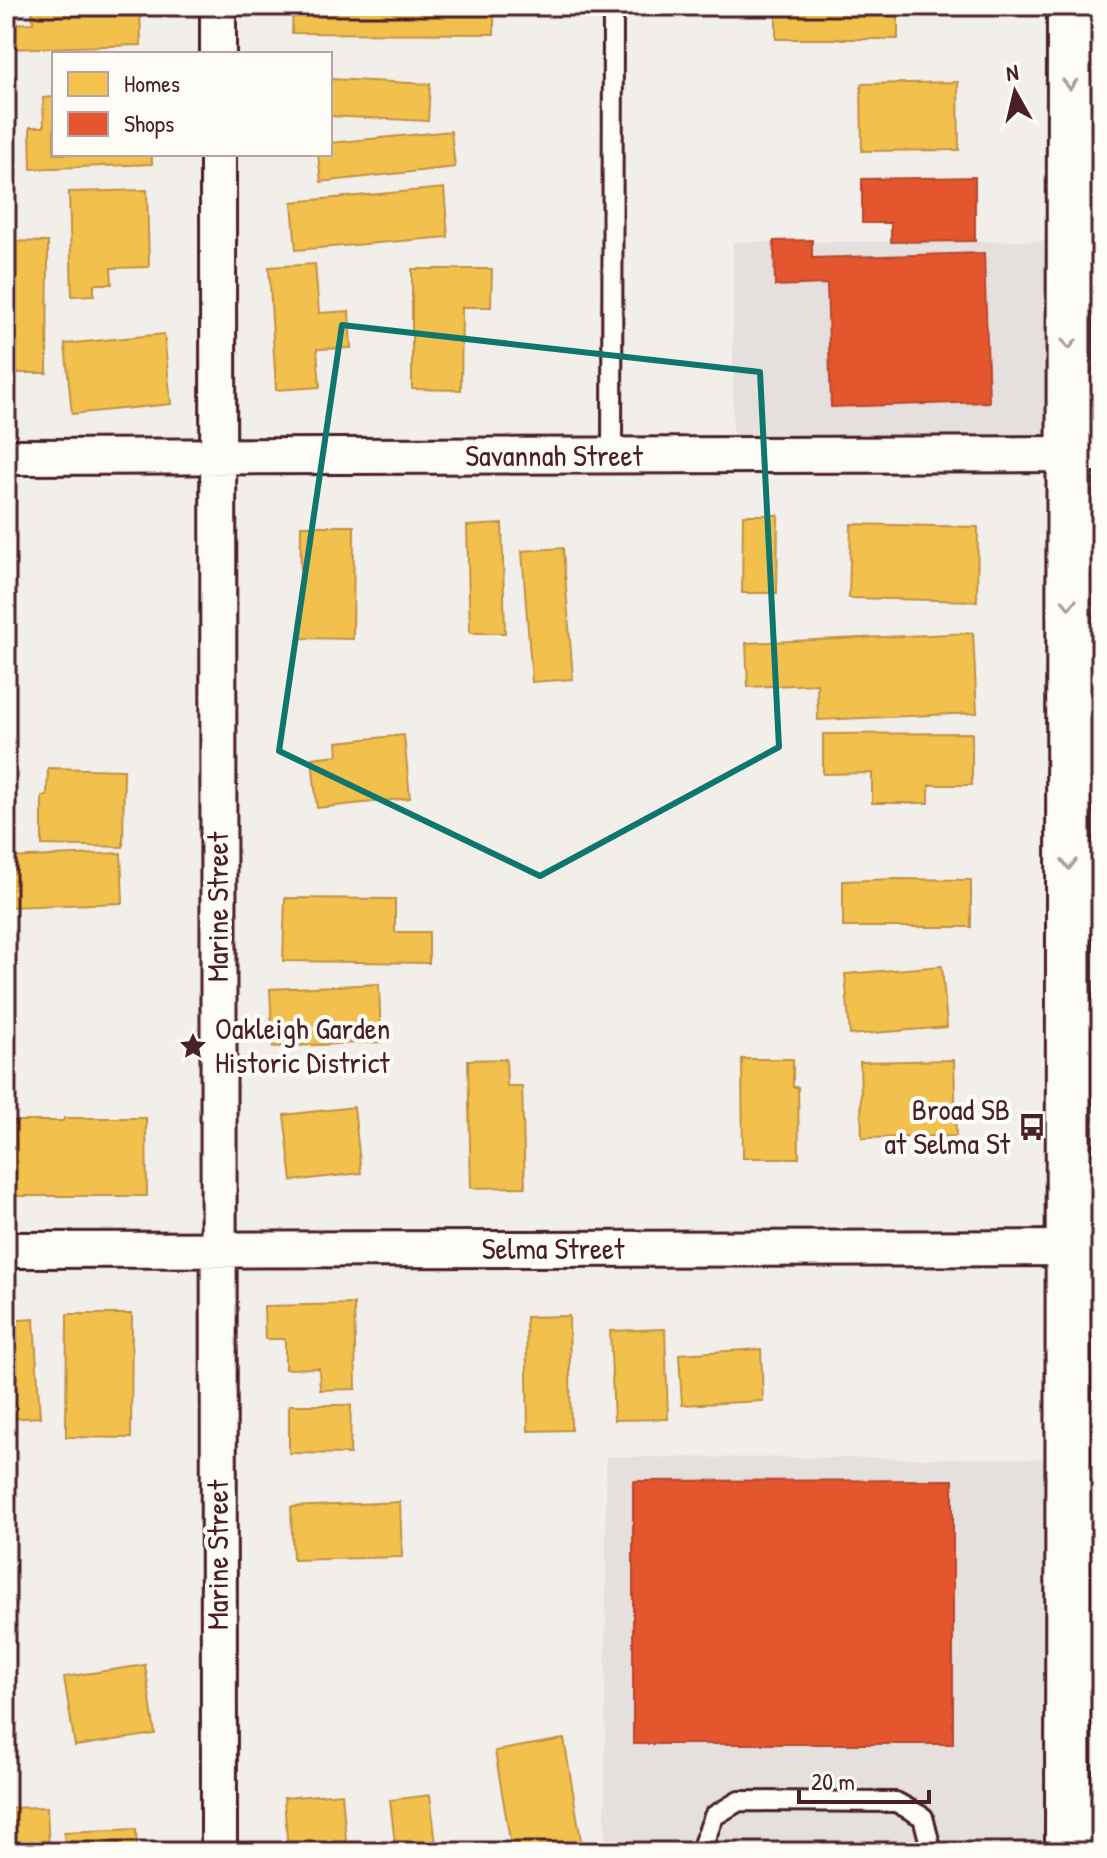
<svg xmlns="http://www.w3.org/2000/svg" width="1107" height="1858" viewBox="0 0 1107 1858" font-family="'Patrick Hand',sans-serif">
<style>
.built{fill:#e5dfdd}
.homes{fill:#f2c14e;stroke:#c09044;stroke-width:2}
.shops{fill:#e4572e;stroke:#b6462d;stroke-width:2}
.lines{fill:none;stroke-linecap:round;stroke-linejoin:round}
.service-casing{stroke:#4a1f2b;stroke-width:24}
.minor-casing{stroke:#4a1f2b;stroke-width:40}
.primary-casing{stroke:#4a1f2b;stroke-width:50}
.service{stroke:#fdfcf7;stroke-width:18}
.minor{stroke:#fdfcf7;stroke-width:34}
.primary{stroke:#fdfcf7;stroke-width:44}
.oneway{stroke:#ac999b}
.marked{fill:none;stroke:#0f766e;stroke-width:6;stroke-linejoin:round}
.labels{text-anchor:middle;stroke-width:8;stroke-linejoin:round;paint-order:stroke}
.street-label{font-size:30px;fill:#4a1f2b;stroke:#fdfcf7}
.poi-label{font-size:30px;fill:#4a1f2b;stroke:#fdfcf7;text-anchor:start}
</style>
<rect width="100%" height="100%" fill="#f2efeb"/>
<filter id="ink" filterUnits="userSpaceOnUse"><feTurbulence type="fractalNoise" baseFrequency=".0125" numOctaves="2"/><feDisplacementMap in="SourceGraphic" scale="16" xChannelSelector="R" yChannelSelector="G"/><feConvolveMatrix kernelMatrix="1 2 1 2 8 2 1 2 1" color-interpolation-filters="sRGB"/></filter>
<g filter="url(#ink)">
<!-- built -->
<path class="built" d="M1069,241L1068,454L733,455V242Z
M606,1457L1101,1459V1852H605Z"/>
<!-- homes -->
<path class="homes" d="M32,6H140L141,45L6,49V24L33,23Z
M293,6H494V34L292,33Z
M776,6H898V39H776Z
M330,79L430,84L428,121L330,116Z
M958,82L959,150L862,151L861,84Z
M54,97V154H152V164L31,169L30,127H44L43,98Z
M451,131L455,167L321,182L318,154H330V143Z
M444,188L448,237L296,250L292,202Z
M147,190L149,267L111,268L112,284H94V295L72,296L69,192Z
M6,241L48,242L47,373H6Z
M315,264L319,313L349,311L351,348L317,349L320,387L276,390L269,267Z
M412,269H492L491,307H462L461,390L412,389Z
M164,334L171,404L72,414L65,344Z
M743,515H778L777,593H742Z
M502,524L505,633H470L467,526Z
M851,524L978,527L977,601L849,598Z
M301,526H354L353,639L300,638Z
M563,548L573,679L532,682L522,551Z
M973,633L977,713L818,720L817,684L748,687L746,643Z
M972,733V785H929V803H872V773L823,774V734Z
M404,735L410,798L317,808L312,758L338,755L337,742Z
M48,768L124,770L123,847L42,845V796H47Z
M121,853L123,903L6,907V858Z
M896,879L971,880V927H843V881Z
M285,898L395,899V932H429V963L283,961Z
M942,966L947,1027L850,1035L845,974Z
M379,984L381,1042L273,1047L270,989Z
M506,1059L507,1086H522L525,1187L471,1188L468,1060Z
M742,1059H793V1087H798L799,1158H743Z
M954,1060L956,1136L862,1138L860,1062Z
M354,1107L361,1173L292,1181L284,1115Z
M64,1118H146L147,1196H11L12,1121H63Z
M354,1304L356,1389L320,1390L319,1368L285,1369V1339H265L264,1306Z
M67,1314H132L131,1438L66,1437Z
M569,1316L571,1430L528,1431L526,1317Z
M34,1319L40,1417L6,1419V1321Z
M665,1329L668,1419L614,1420L610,1331Z
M761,1349L763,1401L682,1405L679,1354Z
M289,1405H351L350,1454L289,1453Z
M400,1502L402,1557L293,1560L291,1507Z
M145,1665L155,1734L75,1746L64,1677Z
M564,1739L583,1852H512L495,1751Z
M342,1793L347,1852H288L284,1798Z
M430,1795L437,1852H396L390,1800Z
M47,1807L49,1852H6V1808Z
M136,1829L137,1852H65L64,1832Z"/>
<!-- shops -->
<path class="shops" d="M975,177V241L891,242V223H862V179Z
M812,240V258L984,253L989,402L831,407L827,284L775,286L774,241Z
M953,1480V1744H633V1481Z"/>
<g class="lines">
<!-- service casing -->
<g class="service-casing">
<path id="service" d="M612,456L613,6
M700,1852L714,1816L739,1801L896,1802L923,1817L932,1852"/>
</g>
<!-- minor casing -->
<g class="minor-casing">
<path id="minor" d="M218,54V6
M218,154L219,1852
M6,457L1101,454
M6,1250L1101,1248"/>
</g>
<!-- primary casing -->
<g class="primary-casing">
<path id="primary" d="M1068,1852L1070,6"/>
</g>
<!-- service -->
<use href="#service" class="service"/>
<!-- minor -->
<use href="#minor" class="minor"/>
<!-- primary -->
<use href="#primary" class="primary"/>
</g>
<!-- one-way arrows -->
<defs><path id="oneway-chevron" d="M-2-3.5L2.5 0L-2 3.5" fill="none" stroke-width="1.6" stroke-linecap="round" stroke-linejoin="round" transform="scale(2)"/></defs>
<g class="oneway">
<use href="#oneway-chevron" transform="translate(1070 84) rotate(90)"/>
<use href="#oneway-chevron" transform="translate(1069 344) rotate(90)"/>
<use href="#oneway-chevron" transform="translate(1069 604) rotate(90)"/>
<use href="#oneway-chevron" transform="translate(1069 864) rotate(90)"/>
</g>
</g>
<!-- marked area -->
<path class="marked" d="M342,325L760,372L779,747L540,876L279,751Z"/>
<!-- icons -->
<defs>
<g id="sight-bare" transform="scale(2.16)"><path d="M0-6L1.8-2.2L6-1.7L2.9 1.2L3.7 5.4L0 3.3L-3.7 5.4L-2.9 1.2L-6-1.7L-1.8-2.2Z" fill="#4a1f2b" stroke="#fdfcf7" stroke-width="2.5" paint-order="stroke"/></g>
<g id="bus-bare" transform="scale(2.16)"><path d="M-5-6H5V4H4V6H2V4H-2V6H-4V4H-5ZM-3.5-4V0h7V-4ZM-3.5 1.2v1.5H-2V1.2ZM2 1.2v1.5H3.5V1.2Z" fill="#4a1f2b" stroke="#fdfcf7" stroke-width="2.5" paint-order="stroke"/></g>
</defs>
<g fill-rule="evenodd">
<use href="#sight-bare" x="193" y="1046"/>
<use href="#bus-bare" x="1032" y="1127"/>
</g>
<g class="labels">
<!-- street labels -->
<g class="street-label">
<text x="554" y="466">Savannah Street</text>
<text transform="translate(218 907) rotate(-90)" y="10">Marine Street</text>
<text x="553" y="1259">Selma Street</text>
<text transform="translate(218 1555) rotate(-90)" y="10">Marine Street</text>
</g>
<!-- poi labels -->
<g class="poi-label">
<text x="215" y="1039">Oakleigh Garden<tspan x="215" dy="34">Historic District</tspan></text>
<text x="1010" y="1120" text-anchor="end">Broad SB<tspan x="1010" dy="34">at Selma St</tspan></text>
</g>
</g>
<!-- margin -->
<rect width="1107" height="1858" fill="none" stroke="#fdfcf7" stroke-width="32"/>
<rect x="16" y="16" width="1075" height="1826" fill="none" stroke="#4a1f2b" stroke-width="3" filter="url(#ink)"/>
<!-- legend -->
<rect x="52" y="52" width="280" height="104" fill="#fdfcf7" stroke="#b5a4a5" stroke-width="2"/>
<rect x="68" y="72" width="40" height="24" fill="#f2c14e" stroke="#b5a4a5" stroke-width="2"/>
<text x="124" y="92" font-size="24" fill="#4a1f2b">Homes</text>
<rect x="68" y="112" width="40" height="24" fill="#e4572e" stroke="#b5a4a5" stroke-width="2"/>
<text x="124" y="132" font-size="24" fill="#4a1f2b">Shops</text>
<!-- north arrow -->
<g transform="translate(1015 92) rotate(352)" stroke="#fdfcf7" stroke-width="6" paint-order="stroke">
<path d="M0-6L14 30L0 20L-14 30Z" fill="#4a1f2b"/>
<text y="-12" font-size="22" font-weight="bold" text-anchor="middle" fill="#4a1f2b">N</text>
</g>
<!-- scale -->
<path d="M799 1790v12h130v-12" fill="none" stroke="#4a1f2b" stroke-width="4"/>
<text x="811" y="1790" font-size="24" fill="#4a1f2b" stroke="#fdfcf7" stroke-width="6" paint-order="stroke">20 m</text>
</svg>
